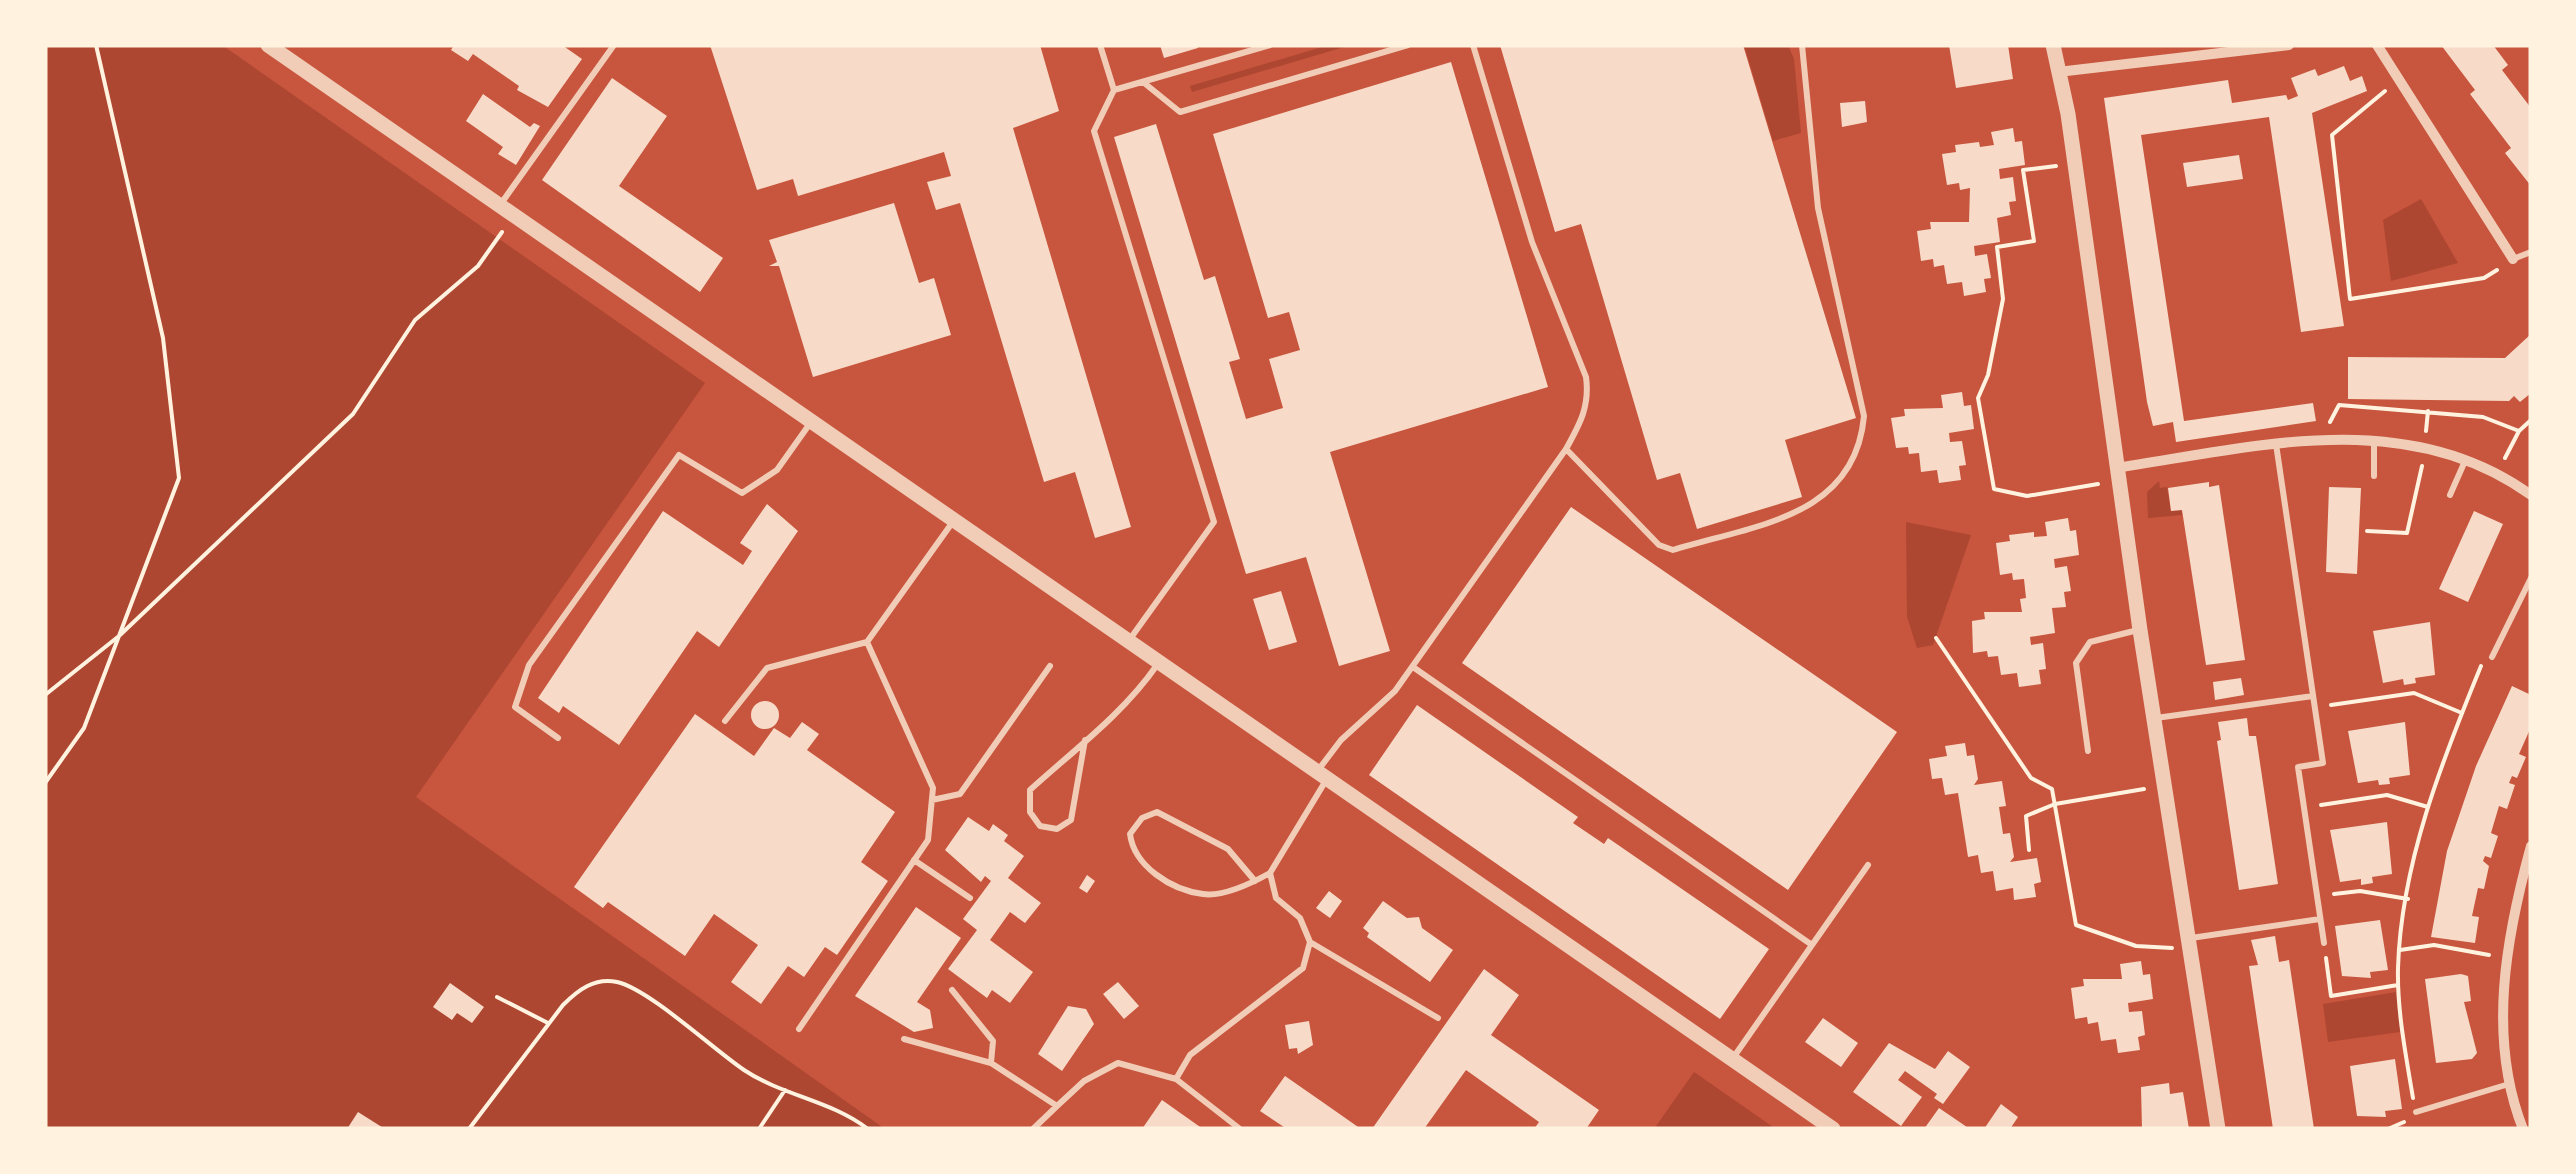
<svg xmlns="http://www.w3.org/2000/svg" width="2576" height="1174" viewBox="0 0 2576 1174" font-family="Poppins,sans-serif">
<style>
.green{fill:#ae4732}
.building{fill:#f7dbc8}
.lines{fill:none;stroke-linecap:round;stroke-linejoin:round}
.path{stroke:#fff3e0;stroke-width:4}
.service{stroke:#f1ccb7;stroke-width:6}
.minor{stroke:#f1ccb7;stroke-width:10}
.tertiary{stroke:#f1ccb7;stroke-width:15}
</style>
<rect width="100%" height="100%" fill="#c8553d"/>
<!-- green -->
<path class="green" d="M45,45H222L705,383L416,797L885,1129H45Z
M1329,45H1351L1192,92L1190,86Z
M1744,45H1788L1794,59L1801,133L1773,141Z
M2421,199L2458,263L2391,281L2383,220Z
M2159,481L2160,488L2167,487L2171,511L2181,510L2182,515L2148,518L2147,492Z
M1906,522L1971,535L1933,645L1917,648L1907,617Z
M2396,992L2400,1032L2328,1042L2323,1004Z
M1694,1072L1776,1129H1654Z"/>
<!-- building -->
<path class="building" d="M454,45H562L582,59L548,107L517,90L519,86L473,54L468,61L451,50Z
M710,45H1040L1059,111L1013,128L1131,527L1095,538L1075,472L1044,482L960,203L936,210L927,182L951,176L944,152L798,196L793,179L757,190Z
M1160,45H1197L1198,48L1164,58Z
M1500,45H1743L1856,418L1785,440L1802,497L1697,529L1680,473L1657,480L1581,224L1555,232Z
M1949,45H2008L2013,79L1956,88Z
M2441,45H2493L2508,65L2502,70L2531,108V186L2505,153L2511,148L2470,94L2475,90Z
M1451,62L1548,387L1330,452L1390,651L1339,666L1306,557L1246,574L1114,137L1156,124L1204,280L1215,276L1240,359L1229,362L1246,419L1283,408L1269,359L1300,350L1289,312L1268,318L1213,134Z
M2344,66L2350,81L2362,76L2367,91L2312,113L2344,326L2301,332L2269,117L2141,135L2184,421L2313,403L2316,421L2176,442L2173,422L2153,426L2147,402L2104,98L2228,80L2232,103L2286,95L2288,100L2298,96L2291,78L2315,69L2318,76Z
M612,78L667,116L619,186L723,258L700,292L542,180Z
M483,94L530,127L534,123L540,126L516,165L498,154L503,147L466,121Z
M1865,101L1867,122L1842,127L1840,103Z
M2013,128L2015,142L2022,141L2025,165L1999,169L2000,179L2013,177L2016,201L2009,202L2011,215L1997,218L2000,242L1974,246L1975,256L1987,254L1991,278L1984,279L1986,292L1964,296L1962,282L1947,284L1944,265L1934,267L1933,259L1921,261L1917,231L1931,229L1930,222H1969L1970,188L1960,190L1959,183L1947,185L1942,154L1956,152L1955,145L1979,142L1980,147L1994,145L1991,132Z
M2239,155L2243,179L2187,187L2183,163Z
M894,203L919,283L934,278L951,335L813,377L779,266H769L777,262L769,240Z
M2531,334V393L2520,402L2514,396L2509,401L2348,399V357L2505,358Z
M1962,392L1964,406L1971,405L1974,429L1949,433L1950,442L1962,441L1966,465L1959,466L1961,480L1939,483L1937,470L1921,472L1919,453L1909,454L1908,447L1896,448L1891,418L1905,416L1904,409L1943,408L1941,395Z
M2209,482V487L2219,485L2245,660L2206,665L2182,510L2171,511L2168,488Z
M2329,487L2361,488L2357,574L2326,572Z
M767,504L798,531L719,647L697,631L619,745L563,706L559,713L538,698L663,511L743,565L752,551L740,543Z
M1571,507L1897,732L1788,890L1462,663Z
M2474,511L2503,524L2468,602L2439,589Z
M2068,518L2070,531L2076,530L2079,555L2054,559L2055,568L2067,566L2071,591L2064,592L2066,607L2052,608L2055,633L2030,637L2031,645L2043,643L2046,669L2039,670L2041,684L2019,687L2017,673L2001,675L1998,656L1988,657L1987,651L1973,653L1972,621L1985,619L1984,612H2022L2020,599L2026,598L2024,579L2013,580L2012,573L2000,575L1996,543L2010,541L2009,535L2034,532V537L2047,536L2045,522Z
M1281,591L1297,642L1269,650L1253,599Z
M2430,622L2435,675L2415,678L2416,683L2404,685L2403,679L2383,683L2373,631Z
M2241,678L2244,695L2215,700L2213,682Z
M2512,686L2531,695V727L2519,754L2526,757L2517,778L2512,776L2509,783L2515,785L2507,809L2499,806L2491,833L2498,836L2491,858L2485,856L2483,861L2489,866L2484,889L2478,888L2472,916L2479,917L2475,943L2431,937L2447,851L2476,766Z
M751 715a14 14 0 1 1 28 0a14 14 0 1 1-28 0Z
M1417,705L1578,817L1573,823L1604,844L1608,838L1769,949L1720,1019L1369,775Z
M695,714L754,756L774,728L790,738L802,722L819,734L807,750L895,812L861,862L888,881L837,955L825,947L804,977L788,966L761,1004L731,982L758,945L714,914L685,956L608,902L603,908L574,887Z
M2247,718L2249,736H2256L2278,884L2239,890L2217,741L2221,740L2218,722Z
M2405,722L2410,775L2389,778L2390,784L2379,785L2378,780L2358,783L2348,731Z
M1965,743L1967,756L1974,755L1978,779L1974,785L2002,781L2006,806L1999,807L2003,834L2010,833L2014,857L2010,862L2037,858L2041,882L2034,884L2036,897L2014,900L2013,888L1996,891L1993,871L1981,873L1978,855L1968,857L1958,793L1945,795L1942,778L1932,779L1929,759L1947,756L1945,746Z
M968,817L989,831L993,824L1008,835L1004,841L1024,856L1008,878L1041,903L1025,923L1010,912L990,940L1033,972L1010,1003L992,990L987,998L948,969L977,930L963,919L991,881L985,876L981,882L945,850Z
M2387,822L2392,874L2372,877L2373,883L2361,885V879L2340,882L2330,830Z
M1087,875L1095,881L1087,893L1079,888Z
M1329,891L1342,901L1330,918L1316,908Z
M1383,901L1407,918L1419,917L1422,928L1453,950L1430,982L1367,937L1369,933L1363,928Z
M916,907L961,938L917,1002L930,1010L933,1028L914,1032L855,996Z
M2380,920L2388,970L2370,972L2371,978L2342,976L2335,926Z
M2275,936L2279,962L2289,960L2314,1129H2273L2249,966L2258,965L2251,940Z
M2141,961L2143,975L2150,974L2153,999L2128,1003L2129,1012L2142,1011L2145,1035L2138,1037L2140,1050L2118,1053L2116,1039L2101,1041L2098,1022L2088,1024L2087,1017L2075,1019L2071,988L2084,986L2083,979H2122L2120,964Z
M1484,969L1519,995L1491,1035L1599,1110L1586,1129H1534L1539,1122L1466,1070L1424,1129H1372Z
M2461,974L2468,976L2471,1001L2464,1002L2477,1053L2472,1059L2436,1063L2425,979Z
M1118,982L1139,1006L1124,1019L1103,994Z
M450,983L484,1007L472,1023L457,1013L452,1020L433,1007Z
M1068,1006L1086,1009L1094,1024L1062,1071L1038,1054Z
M1823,1018L1858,1043L1841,1067L1805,1042Z
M1309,1021L1313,1045L1298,1054L1297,1048L1289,1049L1285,1025Z
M1889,1043L1935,1069L1948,1051L1970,1067L1943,1104L1934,1098L1937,1094L1905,1071L1898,1080L1922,1097L1901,1126L1853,1092Z
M2395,1059L2402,1109L2385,1111L2386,1117L2357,1116L2350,1066Z
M1285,1076L1321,1101L1361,1129H1287L1260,1111Z
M2169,1083L2170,1094L2183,1092L2189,1129H2142L2141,1087Z
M1162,1100L1203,1129H1142Z
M2001,1104L2018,1117L2010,1129H1984Z
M1939,1108L1964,1125L1969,1129H1924Z
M358,1112L385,1129H347Z"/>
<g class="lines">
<!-- path -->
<path class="path" d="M2385,91L2332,135L2350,299L2484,278L2497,270
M2056,166L2023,170L2034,241L1997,247L2003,299L1988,375L1978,398L1994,489L2027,496L2098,484
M2330,422L2339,405L2483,417L2519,431L2531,420
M2426,431L2428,411
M2505,458L2519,431
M2367,531L2407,533L2422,466
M1936,638L2031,778L2052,789L2076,925L2136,946L2172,948
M45,695L119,636L353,414L415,320L478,266L502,232
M2331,705L2414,693L2462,713
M45,783L84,728L179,478L163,338L96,45
M2321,805L2387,795L2428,807
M2029,850L2026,816L2055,804L2144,789
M2334,894L2360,891L2408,899
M2400,950L2434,945L2489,955
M2326,958L2331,996L2398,985
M497,997L548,1023
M2413,1098C2406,1056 2397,1011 2398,968C2401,864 2442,761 2481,666
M469,1129L563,1005C578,990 595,977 617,982C649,989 714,1050 744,1070C783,1096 830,1100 868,1129
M759,1129L785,1090
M2388,1129L2404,1122"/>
<!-- service -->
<path class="service" d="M1100,45L1114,90L1270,45
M1143,82L1180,112L1408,45
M1114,90L1094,131L1214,522L1130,639
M500,205L614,45
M2513,259L2531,252
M2276,444L2323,763L2298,767L2324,943
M1567,450L1659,545L1673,550C1754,525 1855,518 1864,416L1818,208L1802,45
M2374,476V440
M2450,495L2465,461
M2492,657L2531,578
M1413,667L1812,945L1733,1058
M2156,718L2313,696
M725,721L767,668L867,642L952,523
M558,738L515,707L529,665L679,455L742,493L777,470L811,422
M1085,740L1071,820L1057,829L1040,826L1030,812V790C1074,750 1123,714 1157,665
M2088,751L2076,663L2090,642L2138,630
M1319,769L1341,740L1395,691L1566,449C1580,424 1590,406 1586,377L1532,242L1473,45
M932,800L960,794L1050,666
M914,860L970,898
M1255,881L1228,849L1157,812L1142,818L1130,834C1134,866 1171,890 1203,894C1224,897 1252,883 1270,873
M2191,938L2320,919
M1310,942L1438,1018
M1812,945L1868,865
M952,990L993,1041L991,1063
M799,1029L928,840L933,788L867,642
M904,1039L991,1063L1057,1106L1084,1081L1118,1063L1176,1079L1240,1129
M1176,1079L1190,1055L1303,968L1310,942L1300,918L1276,898L1270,873L1325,782
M2416,1112L2509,1084
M1033,1129L1057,1106"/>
<!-- minor -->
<path class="minor" d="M2377,45L2513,259
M2058,72L2289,45
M2116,468C2255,447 2407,405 2531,495
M2523,1129C2487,1038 2506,937 2531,846"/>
<!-- tertiary -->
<path class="tertiary" d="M268,45L1833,1129
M2053,45L2068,114L2140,630L2218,1129"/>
</g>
<!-- border -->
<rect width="2576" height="1174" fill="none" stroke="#fff3e0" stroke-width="95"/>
</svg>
